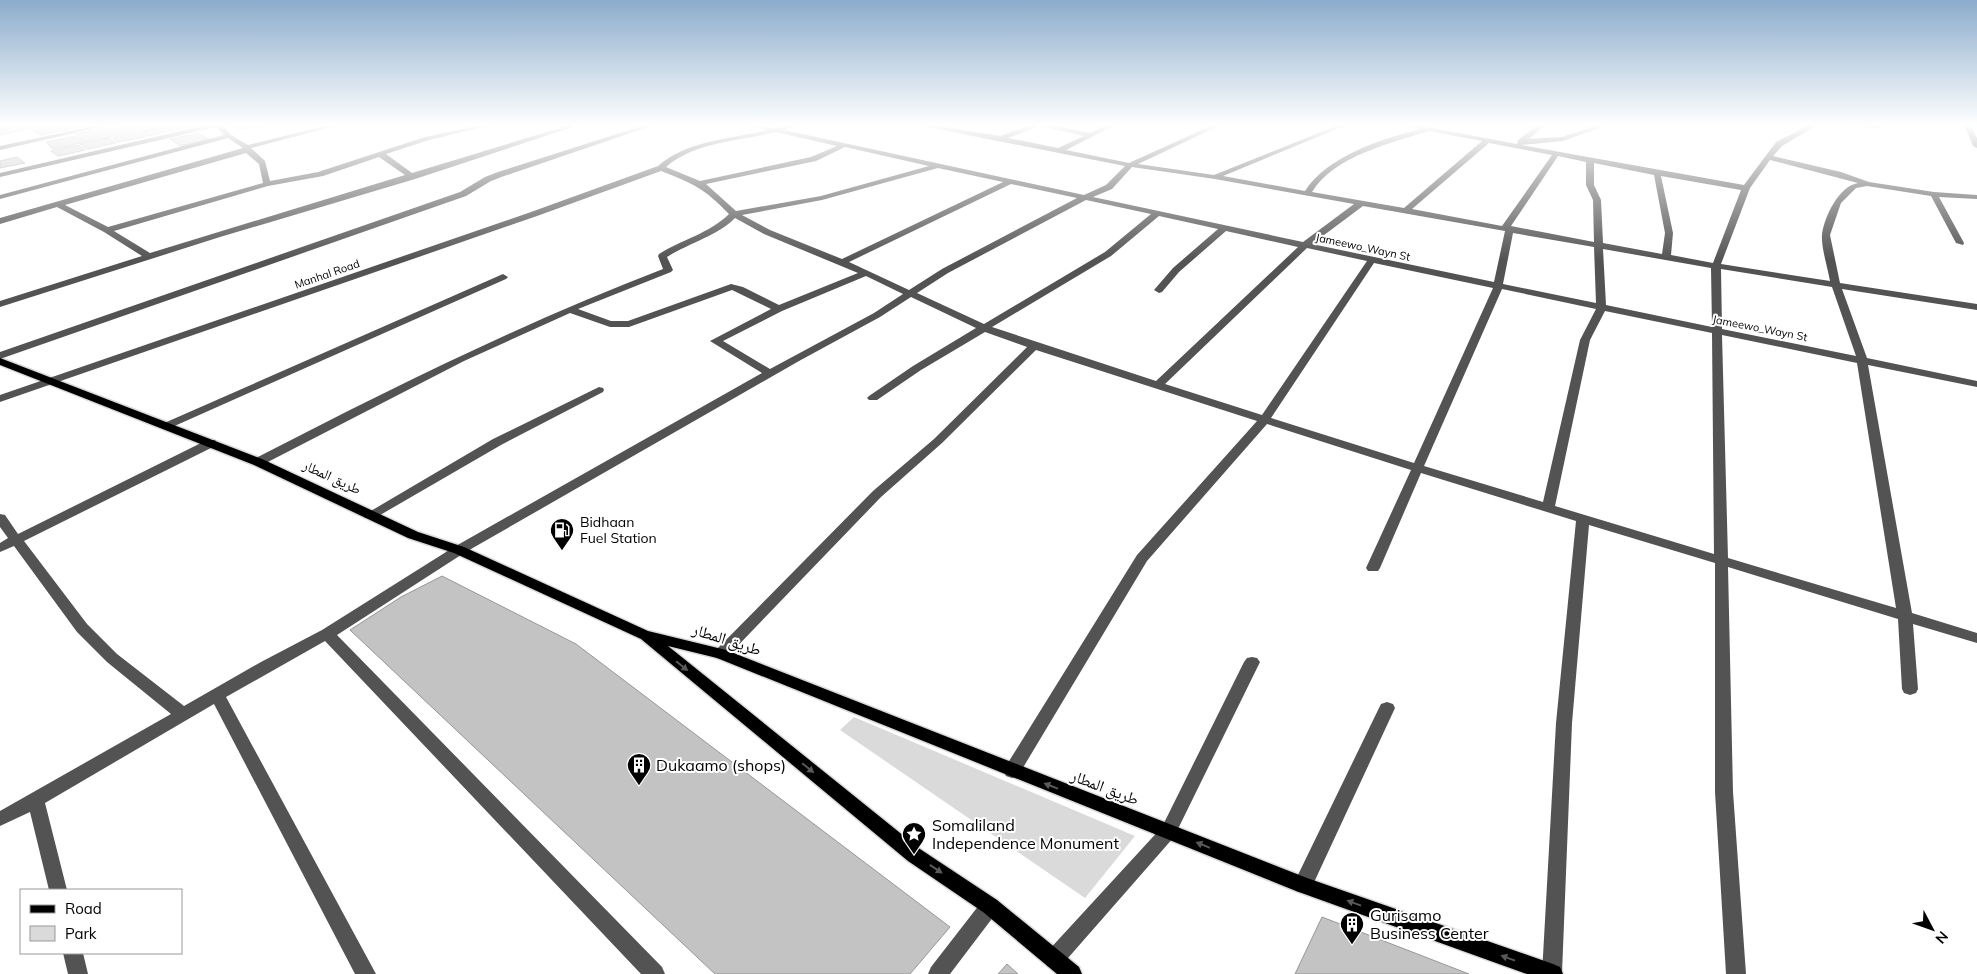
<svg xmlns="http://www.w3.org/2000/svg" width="1977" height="974" viewBox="0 0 1977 974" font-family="Mulish,'Noto Naskh Arabic',sans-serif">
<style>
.green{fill:#dadada}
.building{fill:#c3c3c3;stroke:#979797}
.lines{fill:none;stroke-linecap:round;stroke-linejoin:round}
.major-casing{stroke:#dbdbdb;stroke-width:3}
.minor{fill:#535353;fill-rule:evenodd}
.major{fill:#000;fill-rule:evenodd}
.oneway{fill:#595959}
.labels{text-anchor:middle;stroke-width:4;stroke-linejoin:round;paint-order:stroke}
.far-street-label{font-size:11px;fill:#000;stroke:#fff}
.street-label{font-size:14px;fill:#000;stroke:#fff}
.poi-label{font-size:14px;fill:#000;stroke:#fff;text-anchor:start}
.near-street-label{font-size:16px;fill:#000;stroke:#fff}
.near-poi-label{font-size:16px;fill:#000;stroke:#fff;text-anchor:start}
</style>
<rect width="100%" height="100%" fill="#fff"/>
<!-- green -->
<path class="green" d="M854,717L1135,836L1085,898L840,730Z"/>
<!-- building -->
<path class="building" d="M25,124H92L40,135L30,128L0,135V129Z
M134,124H162L165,126L142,131Z
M187,124H202L174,130L170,127Z
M236,124H266L267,125L241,130L231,125Z
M133,125L145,137L117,142L113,138L117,137L110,130Z
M166,126L173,130L147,136L141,132Z
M105,128L114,136L86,142L76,134Z
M199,133L209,139L180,146L170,139Z
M76,136L84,142L53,149L46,142Z
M109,138L116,143L87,149L80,144Z
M78,145L85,150L58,156L51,151Z
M17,157L25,163L0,168V161Z
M442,576L576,644L950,927L910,974H715L350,630L401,597Z
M1322,917L1469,974H1295Z
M1007,964L1018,974H998Z"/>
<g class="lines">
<!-- major casing -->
<g class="major-casing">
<path id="major" d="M0,358L262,459L418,532L464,547L648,631L726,650L1307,878L1553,964L1560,967L1563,974H1527L1296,891L717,658L668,646L920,849L997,900L1079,967L1082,974H1057L983,912L908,861L641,639L454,553L408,538L254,465L0,365Z"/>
</g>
<!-- minor -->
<path class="minor" d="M0,124H12L0,128Z
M103,124H114L0,150V146Z
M211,124H222L231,135L248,145L333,124H343L251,148L265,161L270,181L318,172L425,137L485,124H496L429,140L386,154L412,173L573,124H582L415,179L220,237L0,307V301L142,256L104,232L57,207L0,224V218L243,148L228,138L0,199V195L224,135L216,127L0,177V173ZM246,153L259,164L263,183L108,227L65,205ZM379,157L405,175L150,253L114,231L268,186L323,176Z
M648,124H657L504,176L491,181L466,196L0,359V352L460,192L485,177L498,172Z
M744,124C754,124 767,129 777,128C784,127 789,124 797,124L784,130L1084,195L1106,185L1125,166L912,124H926L1000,136L1033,124H1048L1090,133L1109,124H1117L1066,150L1129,163L1215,124H1223L1138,164L1214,175L1341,124H1349L1223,176L1305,191C1327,156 1382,139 1420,129L1399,124H1411L1517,144L1518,140L1539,124H1546L1529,139L1562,137L1601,124H1610L1563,141L1521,145L1744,185L1776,142L1811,124H1819L1782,146L1773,156L1841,172L1869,182L1934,192L1977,195V199L1939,197L1964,243L1963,245L1956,243L1931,196L1867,186L1856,188L1841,203L1830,235L1840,283L1977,304V310L1842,289L1867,358L1977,381V387L1868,365L1912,613L1977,633V643L1913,624L1918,689L1916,693L1910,695L1904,693L1902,689L1898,619L1728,567L1733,792L1746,974H1726L1715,792V563L1589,525L1572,723L1562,973L1542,974L1556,723L1576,521L1421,473L1380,568L1378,571H1368L1366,568L1411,470L1267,424L1147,561L1018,776L1012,778L1006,776L1004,771L1006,766L1137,555L1257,421L1036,350L942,443L881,497L726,658L721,659L716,658L713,654L716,650L873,491L934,439L1027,347L985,332L921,370L877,400H869L867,398L869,396L913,366L976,328L911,297L880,317L799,361L464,553L337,635L662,967L665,974H641L325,641L226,697L376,974H355L214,704L45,803L67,890H49L30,812L0,826V811L171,714L107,662L77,632L14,546L0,552V543L8,538L0,527V514L5,515L18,534L207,440H215L217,443L215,446L24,541L87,624L117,654L184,706L261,662L322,630L454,547L762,373L710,341L771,309L732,290L629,327H610L570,313L464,361L262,465H254L252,462L254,459C388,390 522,323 663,269L658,256L659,254C681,240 710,233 729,214C704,188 694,184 661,171L537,216L0,402V395L531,212L658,166C688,140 730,139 767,130ZM1039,126H1040L1084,136L1058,148L1008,138ZM1429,131L1482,141L1404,208L1312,192C1334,156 1391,143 1429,131ZM776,132L837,146L811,157L700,181L666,167C694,142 740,141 776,132ZM1489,143L1552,155L1502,226L1412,209ZM845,147L929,166L821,196L736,211L706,184L816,161ZM1558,156L1586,162V185L1593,200L1594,242L1511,226ZM1770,160L1858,183C1839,186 1824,217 1822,235C1821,247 1828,269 1830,281L1721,264L1750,188ZM1594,163L1654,175L1665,233L1662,254L1603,243L1601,200L1594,185ZM1132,167L1215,179L1354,204L1303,242L1093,197L1112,189ZM938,168L1003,182L842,259L770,230L742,215L822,200ZM1661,176L1741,190L1713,263L1671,255L1673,233ZM1011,184L1077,198L942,269L909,290L849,262ZM1086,200L1151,214L1105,252L984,324L917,293L948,273ZM1363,206L1505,231L1494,282L1312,244ZM1159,216L1218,229L1173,268L1154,290L1159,293L1162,292L1179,272L1226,231L1298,247L1156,381L992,327L1111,256ZM735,218L764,234L858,273L779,305L743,287L731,284L628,321H611L578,309L671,272L673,270L667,257C689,243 717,236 735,218ZM1513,233L1594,247L1596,303L1503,284ZM1307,248L1367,261L1262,415L1165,384ZM1603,249L1711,268L1712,327L1606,305ZM1374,263L1493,288L1414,463L1271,418ZM1721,269L1832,287L1856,356L1722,329ZM866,276L903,294L874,313L770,369L723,341L782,311ZM1502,289L1596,309L1580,340L1543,502L1424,466ZM1605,311L1712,333L1714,554L1555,506L1590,340ZM1722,335L1857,363L1896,608L1728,558Z
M1849,124H1884L1879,128L1852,126Z
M1964,124H1970L1977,138V148L1973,146Z
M503,274L508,277L506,279L170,428L166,429L160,426L162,424Z
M599,387L603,388L604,390L603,392L501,445L375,518H365L364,515L493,439Z
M1252,657L1257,658L1260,662L1174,837L1061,966L1054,968L1047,966L1044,959L1047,952L1162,827L1244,662L1247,658Z
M1387,702L1393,704L1395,708L1310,891L1303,893L1296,891L1294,885L1296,879L1379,708L1381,704Z
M990,897L997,900L1000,906L997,912L950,974H928L931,967L983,900Z
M63,953H83L88,974H68Z"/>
<!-- major -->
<use href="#major" class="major"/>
</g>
<!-- one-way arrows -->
<defs><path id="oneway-solid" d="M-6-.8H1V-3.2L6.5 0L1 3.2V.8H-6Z" transform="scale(1.25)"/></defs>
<g class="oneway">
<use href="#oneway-solid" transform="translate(682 666) rotate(39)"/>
<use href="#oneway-solid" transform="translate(808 768) rotate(39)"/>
<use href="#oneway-solid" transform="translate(1051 786) rotate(-159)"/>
<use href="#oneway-solid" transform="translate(1203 845) rotate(-158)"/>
<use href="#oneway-solid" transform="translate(936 869) rotate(34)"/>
<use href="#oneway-solid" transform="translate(1354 903) rotate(-160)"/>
<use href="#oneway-solid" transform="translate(1508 958) rotate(-160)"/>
</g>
<!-- sky -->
<linearGradient id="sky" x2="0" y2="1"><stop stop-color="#8baccc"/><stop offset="0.48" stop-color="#fff"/><stop offset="1" stop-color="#fff" stop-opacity="0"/></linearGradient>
<rect width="1977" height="260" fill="url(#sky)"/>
<!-- icons -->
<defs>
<g id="fuel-pin" transform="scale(1.25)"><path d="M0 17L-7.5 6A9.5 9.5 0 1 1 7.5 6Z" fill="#000" stroke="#fff"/><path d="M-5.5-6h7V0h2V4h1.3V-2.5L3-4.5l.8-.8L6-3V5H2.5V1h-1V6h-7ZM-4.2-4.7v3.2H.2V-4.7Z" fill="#fff"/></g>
<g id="building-pin" transform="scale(1.25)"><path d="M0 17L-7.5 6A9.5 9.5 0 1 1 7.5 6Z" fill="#000" stroke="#fff"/><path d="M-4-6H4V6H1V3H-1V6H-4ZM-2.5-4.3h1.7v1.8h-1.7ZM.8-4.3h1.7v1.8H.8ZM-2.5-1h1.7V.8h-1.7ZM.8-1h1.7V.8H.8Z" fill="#fff"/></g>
<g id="sight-pin" transform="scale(1.25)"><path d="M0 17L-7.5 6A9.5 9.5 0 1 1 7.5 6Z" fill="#000" stroke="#fff"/><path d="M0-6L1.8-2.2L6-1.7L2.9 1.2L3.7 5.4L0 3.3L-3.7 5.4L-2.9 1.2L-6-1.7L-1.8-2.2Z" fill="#fff"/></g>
</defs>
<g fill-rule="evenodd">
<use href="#fuel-pin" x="562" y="530"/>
<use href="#building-pin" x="639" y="765"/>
<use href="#sight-pin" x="914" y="834"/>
<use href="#building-pin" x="1352" y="924"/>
</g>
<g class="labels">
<!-- far-street labels -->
<g class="far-street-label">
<text transform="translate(1363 247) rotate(12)" y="4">Jameewo_Wayn St</text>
<text transform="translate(327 274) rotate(-19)" y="4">Manhal Road</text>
<text transform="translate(1760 328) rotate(11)" y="4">Jameewo_Wayn St</text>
</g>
<!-- street labels -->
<g class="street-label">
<text transform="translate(332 477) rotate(25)" y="5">طريق المطار</text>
</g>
<!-- poi labels -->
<g class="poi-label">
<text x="580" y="527">Bidhaan<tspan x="580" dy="16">Fuel Station</tspan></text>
</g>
<!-- near-street labels -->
<g class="near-street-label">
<text transform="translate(727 639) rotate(18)" y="6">طريق المطار</text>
<text transform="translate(1105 787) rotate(21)" y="6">طريق المطار</text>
</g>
<!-- near-poi labels -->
<g class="near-poi-label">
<text x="656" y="771">Dukaamo (shops)</text>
<text x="932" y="831">Somaliland<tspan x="932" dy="18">Independence Monument</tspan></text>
<text x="1370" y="921">Gurisamo<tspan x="1370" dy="18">Business Center</tspan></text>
</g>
</g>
<!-- legend -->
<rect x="20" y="889" width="162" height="65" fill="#ffffff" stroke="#999999"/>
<rect x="30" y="905" width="25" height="8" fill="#000000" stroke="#999999"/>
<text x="65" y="914" font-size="15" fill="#000000">Road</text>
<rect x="30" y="926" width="25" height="15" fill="#dadada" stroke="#999999"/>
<text x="65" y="939" font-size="15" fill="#000000">Park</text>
<!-- north arrow -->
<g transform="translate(1932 929) rotate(131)" stroke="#ffffff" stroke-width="4" paint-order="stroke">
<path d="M0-4L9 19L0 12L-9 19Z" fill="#000000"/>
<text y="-8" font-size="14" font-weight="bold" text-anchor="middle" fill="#000000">N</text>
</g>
</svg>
